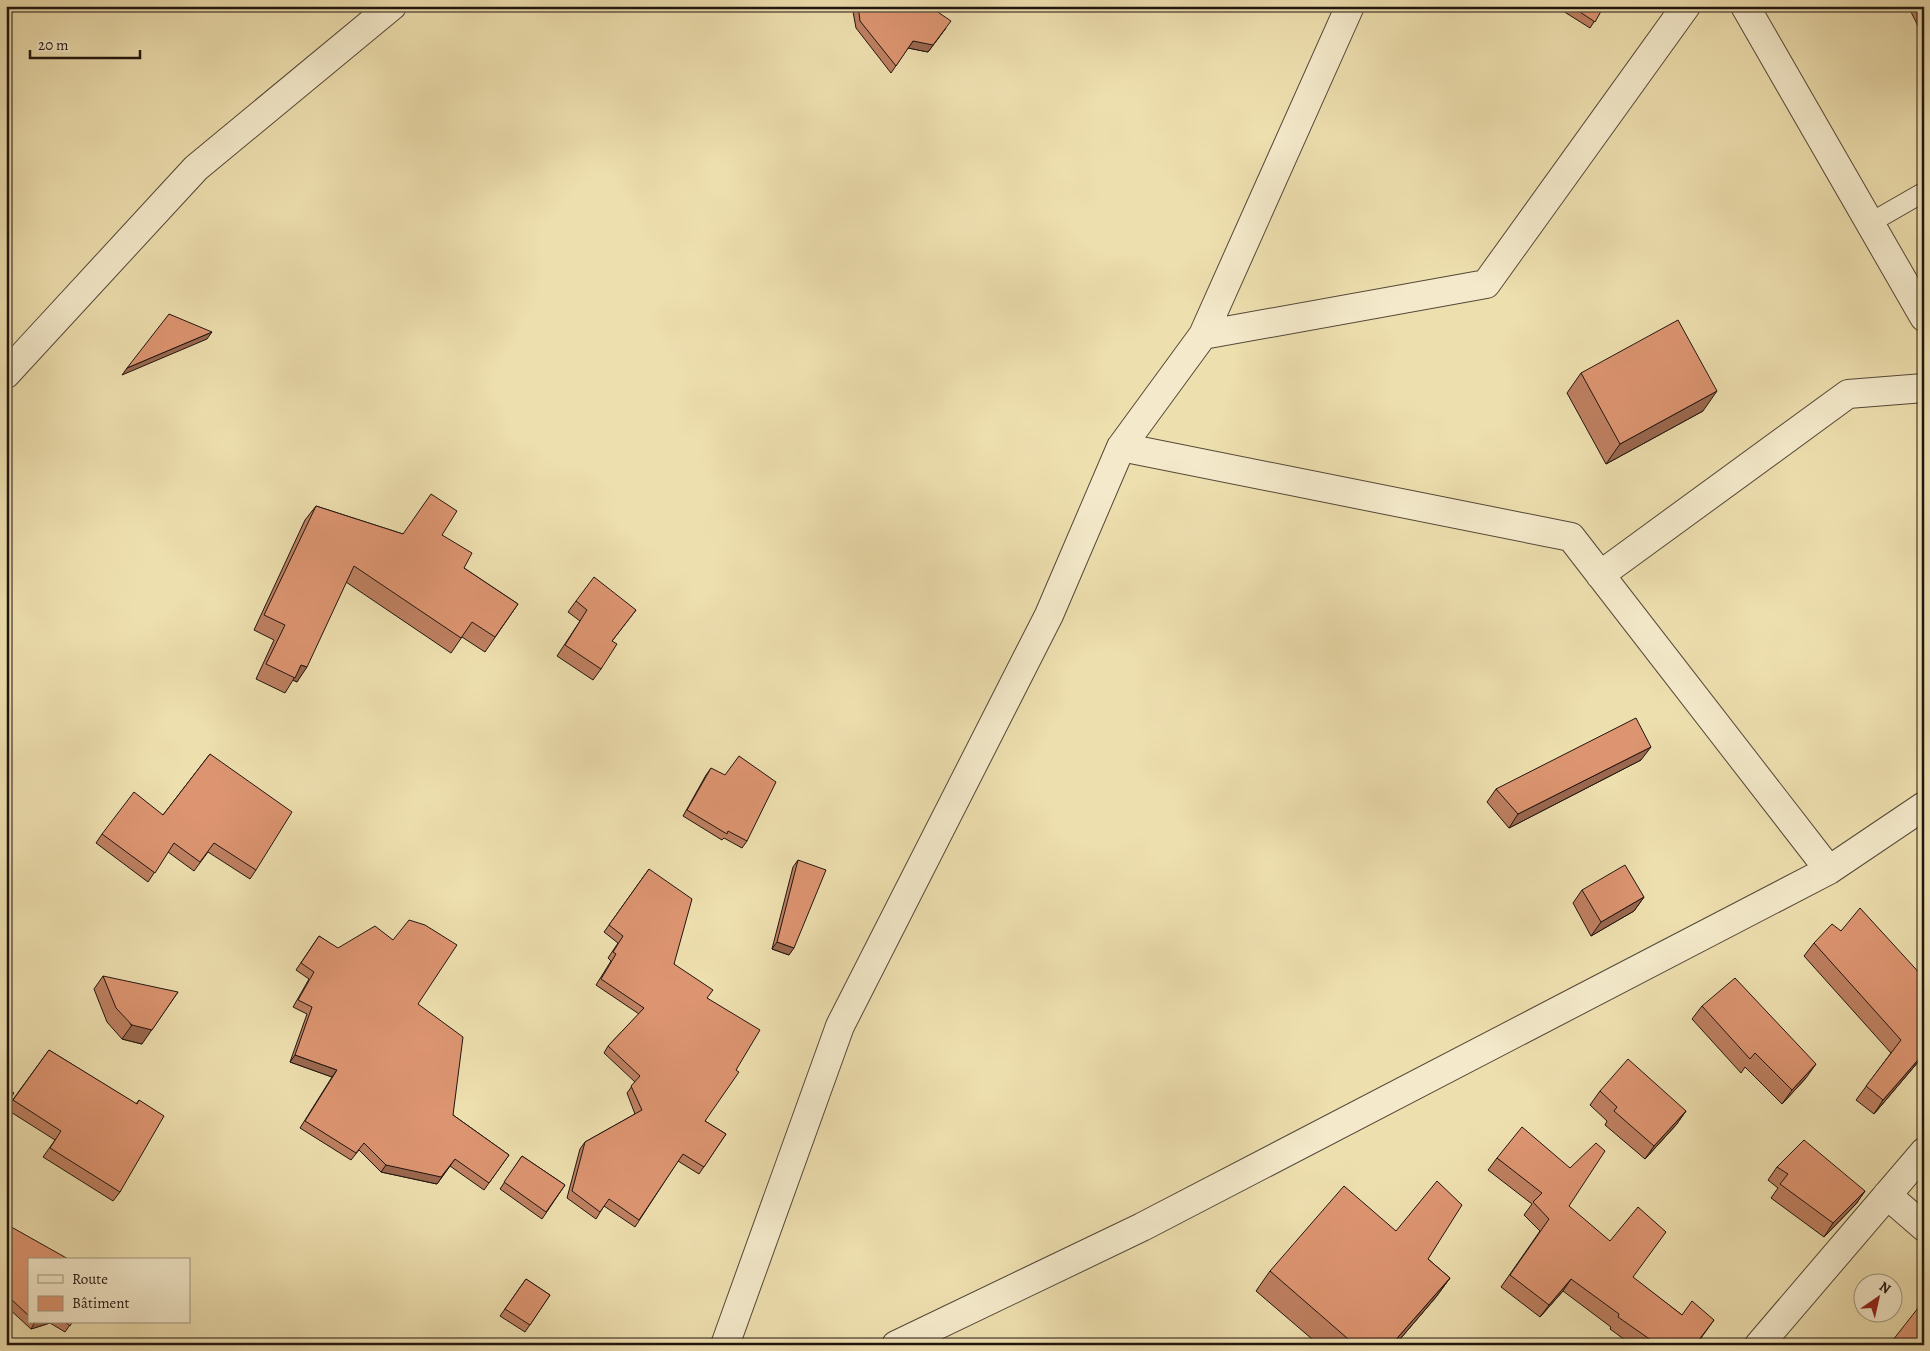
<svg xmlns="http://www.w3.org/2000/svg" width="1930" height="1351" viewBox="0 0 1930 1351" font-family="Alegreya,serif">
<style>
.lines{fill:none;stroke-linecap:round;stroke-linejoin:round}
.service-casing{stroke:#544837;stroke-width:21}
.minor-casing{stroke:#544837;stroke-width:30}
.service{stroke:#f4eacb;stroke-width:19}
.minor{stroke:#f4eacb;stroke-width:28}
.wall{fill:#be8061;stroke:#20150f}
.shaded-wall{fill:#9b684f;stroke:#20150f}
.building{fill:#dd9571;stroke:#20150f}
</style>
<rect width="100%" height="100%" fill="#eedfaf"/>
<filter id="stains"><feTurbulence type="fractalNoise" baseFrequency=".004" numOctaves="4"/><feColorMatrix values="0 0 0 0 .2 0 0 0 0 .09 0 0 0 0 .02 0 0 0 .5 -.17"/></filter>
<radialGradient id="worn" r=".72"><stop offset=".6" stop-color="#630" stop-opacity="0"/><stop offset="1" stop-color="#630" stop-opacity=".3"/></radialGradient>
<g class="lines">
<!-- service casing -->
<g class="service-casing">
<path id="service" d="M1870,223L1924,192"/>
</g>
<!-- minor casing -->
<g class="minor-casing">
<path id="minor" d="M1745,6L1924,317
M1203,335L1486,284L1686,6
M6,374L196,168L392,6
M1121,447L1571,537L1829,870
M1600,575L1848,394L1924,388
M1887,1195L1924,1227
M725,1345L840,1026L1049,615L1121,447L1203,335L1350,6
M896,1345L1142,1227L1829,870L1924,806
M1759,1345L1924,1152"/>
</g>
<!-- service -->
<use href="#service" class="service"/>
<!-- minor -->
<use href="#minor" class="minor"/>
</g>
<!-- wall -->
<path class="wall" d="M852,6H929L946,28L928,52L908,48L891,73L856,28Z
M1505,6H1515L1512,10Z
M1555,6H1604L1590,28Z
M1908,6H1924V31L1921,32Z
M1581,373L1703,411L1606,464L1567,393Z
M316,506L403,534L442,535L464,568L518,604L485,652L462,637L451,653L346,582L297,682L293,680L285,693L256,679L274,640L254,630L305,520Z
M576,601L636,610L612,641L601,669L593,680L557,656L580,621L568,612Z
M210,754L256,870L250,879L208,852L194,871L168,852L148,882L96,843L102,834L163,815Z
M1641,760L1509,828L1487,802L1496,789Z
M711,768L747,841L742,848L724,838L722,840L683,816L706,775Z
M798,860L789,955L772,949L793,867Z
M649,869L674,964L707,998L705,1121L726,1134L699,1174L678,1161L635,1227L604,1206L596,1219L567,1198L580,1149L585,1142L635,1114L627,1093L635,1082L604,1053L608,1046L639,1014L596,985L611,961L608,958L618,943L604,932Z
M1582,890L1644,897L1634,911L1591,936L1573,903Z
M1841,931L1924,978V1055L1874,1114L1856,1100L1891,1053L1804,956L1814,943Z
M319,936L418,1004L453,1115L509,1155L484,1190L450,1166L437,1184L381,1172L359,1150L351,1160L300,1128L332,1077L290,1062L307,1014L293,1007L309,979L296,970Z
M103,976L142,1044L122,1039L107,1022L94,989Z
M1702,1006L1806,1078L1782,1104L1745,1067L1741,1073L1692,1019Z
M49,1050L136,1104L139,1100L120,1192L113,1201L43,1157L55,1140L6,1109Z
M1600,1091L1686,1111L1676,1125L1645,1159L1605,1125L1607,1121L1590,1105Z
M522,1156L565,1185L542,1219L500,1189Z
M1497,1158L1569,1206L1633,1278L1682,1315L1714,1320L1696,1345H1632L1610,1329L1611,1327L1563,1291L1540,1317L1501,1287L1540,1231L1524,1215L1532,1204L1488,1170Z
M1777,1167L1865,1191L1856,1204L1824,1237L1771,1198L1778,1188L1768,1180Z
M6,1224L29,1260V1322H72L65,1332L50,1323L31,1329L6,1306Z
M1428,1259L1450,1278L1436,1297L1395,1345H1319L1256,1291L1270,1271Z
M526,1279L550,1295L525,1332L500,1316Z"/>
<!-- shaded-wall -->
<path class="shaded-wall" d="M946,28L928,52L908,48L913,41Z
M212,332L207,339L122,375L127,368Z
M1717,391L1703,411L1606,464L1620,444Z
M301,665L307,667L297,682L293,680Z
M1651,747L1641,760L1509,828L1518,814Z
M1644,897L1634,911L1591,936L1601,922Z
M777,942L794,948L789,955L772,949Z
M178,992L142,1044L122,1039L132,1025Z
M1924,1053V1055L1874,1114L1883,1100Z
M295,1055L337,1070L332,1077L290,1062Z
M1816,1064L1806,1078L1782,1104L1792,1090Z
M1686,1111L1676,1125L1645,1159L1654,1146Z
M455,1159L437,1184L381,1172L386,1165Z
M1865,1191L1856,1204L1824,1237L1833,1223Z
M1450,1278L1436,1297L1395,1345H1391Z
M1571,1279L1563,1291L1540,1317L1549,1305Z
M35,1322H51L50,1323L31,1329Z"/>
<!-- building -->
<path class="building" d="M858,6H929L951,21L933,45L913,41L896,66L860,21Z
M1571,6H1604L1595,22Z
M169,314L212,332L127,368Z
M1678,320L1717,391L1620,444L1581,373Z
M431,494L457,511L442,535L472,553L464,568L518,604L495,637L472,622L461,638L354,566L307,667L301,665L295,678L266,664L285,625L264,615L316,506L403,534Z
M594,577L636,610L612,641L617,644L601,669L565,645L587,610L576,601Z
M1636,718L1651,747L1518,814L1496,789Z
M210,754L292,812L256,870L214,843L200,862L174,843L155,873L102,834L134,792L163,815Z
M739,756L776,782L747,841L728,831L727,834L687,810L711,768L725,775Z
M798,860L826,870L794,948L777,942Z
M1625,865L1644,897L1601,922L1582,890Z
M649,869L692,899L674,964L713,990L707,998L760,1030L736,1070L739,1072L705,1121L726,1134L704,1167L683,1154L639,1220L609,1199L600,1212L572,1191L585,1142L642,1110L631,1086L640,1076L608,1046L644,1008L601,979L616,954L613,952L623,936L609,925Z
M1860,908L1924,978V1053L1883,1100L1866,1086L1901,1040L1814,943L1832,924L1841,931Z
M409,920L425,925L457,945L418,1004L463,1037L453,1115L509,1155L489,1183L455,1159L441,1177L386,1165L364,1143L356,1153L305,1121L337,1070L295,1055L312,1007L298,1000L314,972L301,963L319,936L338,948L375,926L393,940Z
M103,976L178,992L152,1030L132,1025L116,1008Z
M1735,978L1816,1064L1792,1090L1755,1053L1750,1059L1702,1006Z
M49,1050L137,1104L139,1100L164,1116L120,1192L50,1148L61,1131L13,1100Z
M1628,1059L1686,1111L1654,1146L1614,1111L1617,1107L1600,1091Z
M6,1088L14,1093L6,1105Z
M1522,1127L1570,1168L1596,1143L1605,1151L1569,1206L1610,1241L1638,1207L1666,1232L1633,1277L1682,1315L1692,1301L1714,1320L1695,1345H1658L1618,1317L1619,1314L1571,1279L1549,1305L1510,1275L1549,1219L1533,1202L1542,1193L1497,1158Z
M1804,1140L1865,1191L1833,1223L1780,1184L1788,1174L1777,1167Z
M522,1156L565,1185L546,1212L504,1182Z
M1437,1181L1462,1205L1428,1259L1450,1278L1391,1345H1355L1270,1271L1344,1186L1396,1231Z
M6,1224L70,1260H29V1316L10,1298L6,1303Z
M526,1279L550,1295L530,1325L505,1309Z
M1922,1303L1924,1304V1345H1889Z
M65,1322H72L70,1326Z"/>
<!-- margin -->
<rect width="1930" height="1351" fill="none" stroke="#eedfaf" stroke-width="25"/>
<rect x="8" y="8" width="1915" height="1336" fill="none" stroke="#20150f" stroke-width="2.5"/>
<rect x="12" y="12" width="1905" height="1326" fill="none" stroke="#20150f"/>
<!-- legend -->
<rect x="28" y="1258" width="162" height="65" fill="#f4eacb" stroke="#9f9580"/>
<rect x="38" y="1275" width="25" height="8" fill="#f4eacb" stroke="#9f9580"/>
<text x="72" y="1284" font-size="15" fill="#20150f">Route</text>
<rect x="38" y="1296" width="25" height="15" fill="#dd9571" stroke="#9f9580"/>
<text x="72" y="1308" font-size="15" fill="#20150f">Bâtiment</text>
<!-- north arrow -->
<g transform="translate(1878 1298) rotate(34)"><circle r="24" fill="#f4eacb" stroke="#9f9580"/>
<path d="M0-4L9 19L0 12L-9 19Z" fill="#8f2418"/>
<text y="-8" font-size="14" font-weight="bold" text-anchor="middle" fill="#20150f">N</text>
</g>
<!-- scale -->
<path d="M30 50v8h110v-8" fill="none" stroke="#20150f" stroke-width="2.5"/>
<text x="38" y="50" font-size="15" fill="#20150f" stroke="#f4eacb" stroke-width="4" paint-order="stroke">20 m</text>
<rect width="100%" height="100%" filter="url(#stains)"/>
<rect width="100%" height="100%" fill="url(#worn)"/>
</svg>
